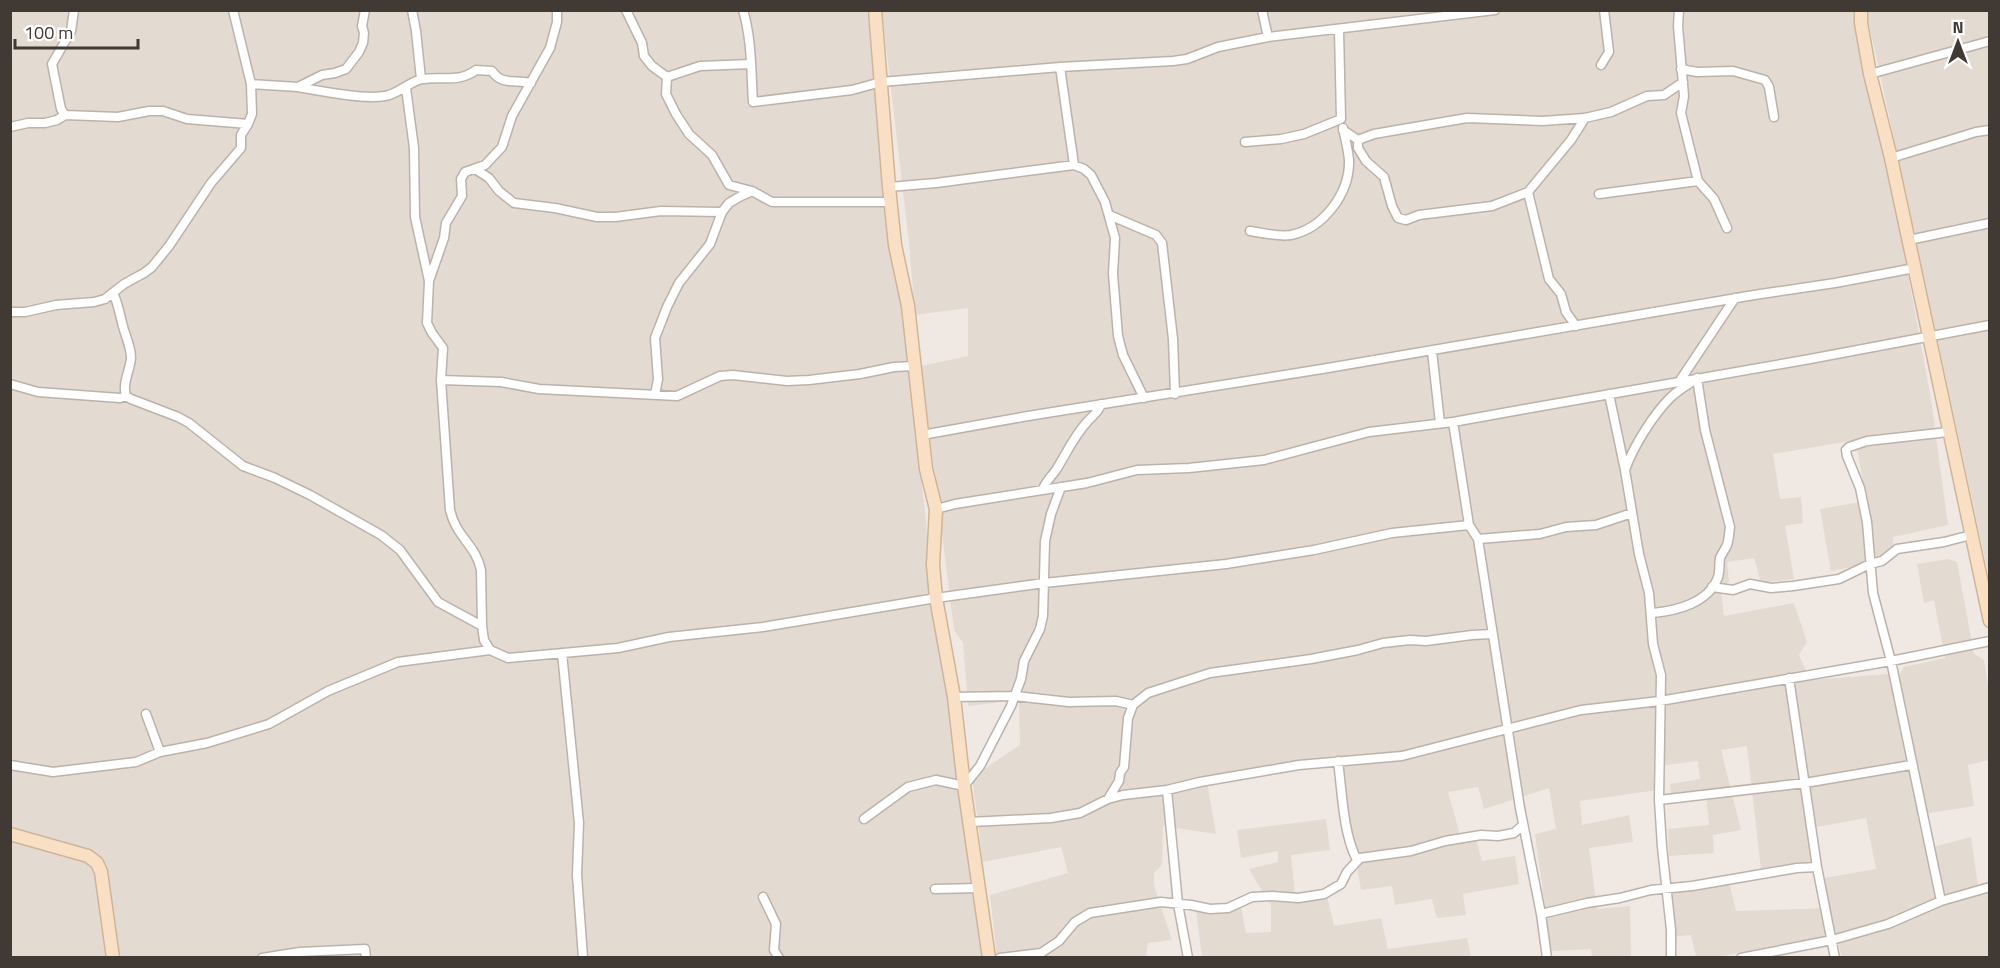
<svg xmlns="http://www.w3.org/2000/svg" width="2000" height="968" viewBox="0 0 2000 968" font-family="'Titillium Web',sans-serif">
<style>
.residential{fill:#e3dad2}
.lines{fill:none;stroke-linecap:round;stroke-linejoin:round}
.street-casing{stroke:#bdb2aa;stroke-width:11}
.secondary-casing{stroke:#cfb499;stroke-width:15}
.street{stroke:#fff;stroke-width:8}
.secondary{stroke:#f9e0c4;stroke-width:12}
</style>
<rect width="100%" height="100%" fill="#f0e9e3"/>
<!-- residential -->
<path class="residential" d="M1866,10L1989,11V577Z
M10,11H867L925,512L933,611L947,676L983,957H11Z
M882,11H1854L1896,210L1931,399L1948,525L1893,537V560L1831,571L1820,509L1866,501L1856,440L1773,454L1780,499L1801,497L1803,523L1785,526L1794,579L1761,583L1754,558L1727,562L1729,581L1721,591L1724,616L1794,603L1807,642L1799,655L1810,680L1900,673L1904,667L1945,658L1934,600L1924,603L1917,564L1948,559L1957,562L1974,654L1984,660L1989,690V760L1968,765L1974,806L1917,815L1925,849L1971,837L1978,886L1989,884V957H1842L1836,935L1717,957H1696L1691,935L1669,937L1662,885L1728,877L1736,911L1829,908L1824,878L1876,869L1866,818L1811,828L1816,862L1761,870L1747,746L1721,750L1741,830L1713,835L1714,853L1669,856L1668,829L1709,825L1706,796L1672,800L1670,784L1700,779L1698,761L1658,766V790L1580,801L1582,825L1629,815L1633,842L1589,848L1597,909L1630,906L1631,957H1592L1591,949L1551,951L1535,834L1556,829L1549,788L1484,809L1478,787L1448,792L1462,842L1476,839L1482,861L1515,856L1519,884L1463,894L1466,915L1437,918L1432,899L1395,905L1392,886L1361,890L1338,756L1206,776L1216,834L1163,826L1162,865L1154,873V885L1172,940L1148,943L1146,957H997L990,895L1068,873L1061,847L983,862L972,777L1020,745L1019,700L968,706L963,643L954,630L921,366L968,356V308L915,315L909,243Z
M1326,819L1330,850L1291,855L1295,894L1326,892L1334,926L1381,918L1388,949L1467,938L1471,957H1202L1196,911L1241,906L1246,933L1271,932V905L1249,869L1278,862V851L1241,858L1237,830Z"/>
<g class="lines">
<!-- street casing -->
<g class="street-casing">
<path id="street" d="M412,10L416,31L421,79
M626,10L642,43L644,56L652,66L667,77
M743,10C752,40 751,72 753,102L852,90L881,82L1060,67L1173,61L1187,59L1218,47L1268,37L1495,10
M1262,10L1268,37
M1679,10L1678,26L1684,96L1681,113L1698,181L1714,199L1727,228
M1601,65L1609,52L1604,10
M1060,67L1074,165
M1681,69L1697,72L1733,71L1765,80L1769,87L1774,117
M1870,74L1990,41
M667,77L666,94L676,114L689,134L712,155L729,185L752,191L772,202H891
M667,77L700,66L751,64
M251,84L298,87L322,75L335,73L346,69L359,52L363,43L364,33L362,26L365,10
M298,87C320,91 365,100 385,96C399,94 411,80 423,79C442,76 459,83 476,70L492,71C502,86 515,79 531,83
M406,88L414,148L415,217L429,281L427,323L432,333L443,348L441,380L450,510C456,537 476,545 481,570L482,626L484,640L490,650L508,658L618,648L669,637L763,627L936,598L1044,583L1226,564L1314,550L1392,533L1469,525
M65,115L61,109L52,64L71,31L74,10
M10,127L28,123H45L57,120L65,115L118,117L149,111H163L187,119L248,124
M1343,130L1358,140V148L1366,161L1384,177L1392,206L1398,218L1406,220L1419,215L1492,206L1528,192L1549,279L1561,294L1566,312L1576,326
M1358,140L1374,134L1467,118L1542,121L1585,118L1611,112L1647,96L1664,95L1683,82
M1245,142L1281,139L1304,134L1341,119L1339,30
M1891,158L1976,132L1990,130
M475,169L489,178L499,191L514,203L555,208L597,217H615L661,211L722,212
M889,187L936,183L1074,165L1084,169L1091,175L1105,202L1115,238L1113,274L1118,336L1123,355L1144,398
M1528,192L1571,140L1585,118
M1599,194L1698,181
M1109,215L1156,235L1162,243L1173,339L1175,394
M1250,231C1264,233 1278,237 1291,235C1324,228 1350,193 1349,160C1348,149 1345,138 1343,128
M1909,240L1990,223
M429,281L444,238L446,223L462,196L461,179L465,172L485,165L502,147L512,116L550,48L557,22V10
M113,293C119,305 120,317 124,330C127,339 131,348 131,358C130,371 122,383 126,396
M10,312H25L56,305L94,302L105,299L124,284L144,273L152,267L169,246L211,183L241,148V135L248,124L252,114L251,84L233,10
M1432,351L1440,423
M441,380L501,382L539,389L677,396L720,376L733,375L787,381L809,380L860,374L894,367L914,366
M1679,382L1735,298
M10,384L38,392L120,398L126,396L131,399L178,417L189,423L243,466L275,478L310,495L381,535L400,550L438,602L482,626
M1609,394L1625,470L1639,554L1649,593L1653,644L1661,675L1659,800L1662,847L1671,930V958
M655,395L658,379L655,338L667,307L679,283L710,244L722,212L729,203L741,196L750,192
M1453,422L1469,525L1478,539L1520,808L1541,914L1547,958
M922,435L1028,416L1322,369L1754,295L1835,283L1915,268
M1625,470C1633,447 1653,415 1670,398C1678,390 1688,385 1697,378L1705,430L1730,527C1729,533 1729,540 1727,545C1725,550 1722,553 1720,558C1719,564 1720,571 1718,577C1709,603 1676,611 1652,613
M1043,489C1046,481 1051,477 1056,470C1066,454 1074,436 1087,422C1092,416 1099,412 1101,404
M936,509L955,504L1087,483L1137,470L1189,468L1264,460L1369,432L1453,422L1525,409L1810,359L1990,325
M1478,539L1540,534L1566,527L1596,525L1632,513
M1712,587L1733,590L1750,584L1771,588L1793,586L1839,579L1870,564L1882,561L1897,549L1944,542L1971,535
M562,653L579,823L577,875L583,958
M1789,678L1817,867L1835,958
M954,697L1015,696L1069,702L1116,701L1133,705
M146,714L160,752
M1338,761C1342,791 1343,832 1356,858H1360
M10,765L53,772L136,762L160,752L207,743L269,724L328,691L398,662L490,650
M1167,790L1178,904L1188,958
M1108,799L1119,781L1120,773L1124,767L1128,718L1133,705L1148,693L1210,673L1311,659L1358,650L1383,643L1410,640L1426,641L1472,635L1492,634
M1659,800L1805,783L1911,765
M864,819L908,787L936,780L964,786L980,766L1011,706L1021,679L1024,661L1040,629L1043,616L1045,541L1051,514L1061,487
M970,822L1051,818L1080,813L1108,799L1123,795L1167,790L1200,782L1299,765L1402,756L1581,710L1660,701L1891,661L1990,641
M935,889L980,888
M763,897L776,924L774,950L779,958
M1941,901L1891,661L1873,593L1867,522L1860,488L1847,456L1846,450L1849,447L1867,441L1948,432
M1541,914L1587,903L1620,898L1651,890L1692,886L1797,868L1817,867
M262,958L300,952L365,949L366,958
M1000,958L1041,953L1059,941L1075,922L1090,913L1161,902L1191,905L1210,909L1228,908L1252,897L1272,896L1298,898L1324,894L1341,884L1347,872L1360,858L1411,851L1445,841L1481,835L1498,836L1514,833L1523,825
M1741,958L1832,940L1888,924L1941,901L1990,887"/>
</g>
<!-- secondary casing -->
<g class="secondary-casing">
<path id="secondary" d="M875,10L889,187L895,245L908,306L926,469L936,509L933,565L936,598L954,697L964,786L989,958
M1861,10V23L1870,74L1891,158L1990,621
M10,834L88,856L97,863L101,872L113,958"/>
</g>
<!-- street -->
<use href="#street" class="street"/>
<!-- secondary -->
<use href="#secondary" class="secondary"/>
</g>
<!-- border -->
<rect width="2000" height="968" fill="none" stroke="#413934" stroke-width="24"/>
<!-- north arrow -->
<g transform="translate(1958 42)" stroke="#ffffff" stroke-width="4.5" paint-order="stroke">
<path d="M0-4.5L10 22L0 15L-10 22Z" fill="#413934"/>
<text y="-9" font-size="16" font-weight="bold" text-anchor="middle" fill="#413934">N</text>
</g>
<!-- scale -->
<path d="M15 39v9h123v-9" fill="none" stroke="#413934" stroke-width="3"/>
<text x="24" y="39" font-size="18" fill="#413934" stroke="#ffffff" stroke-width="4.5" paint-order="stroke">100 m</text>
</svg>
